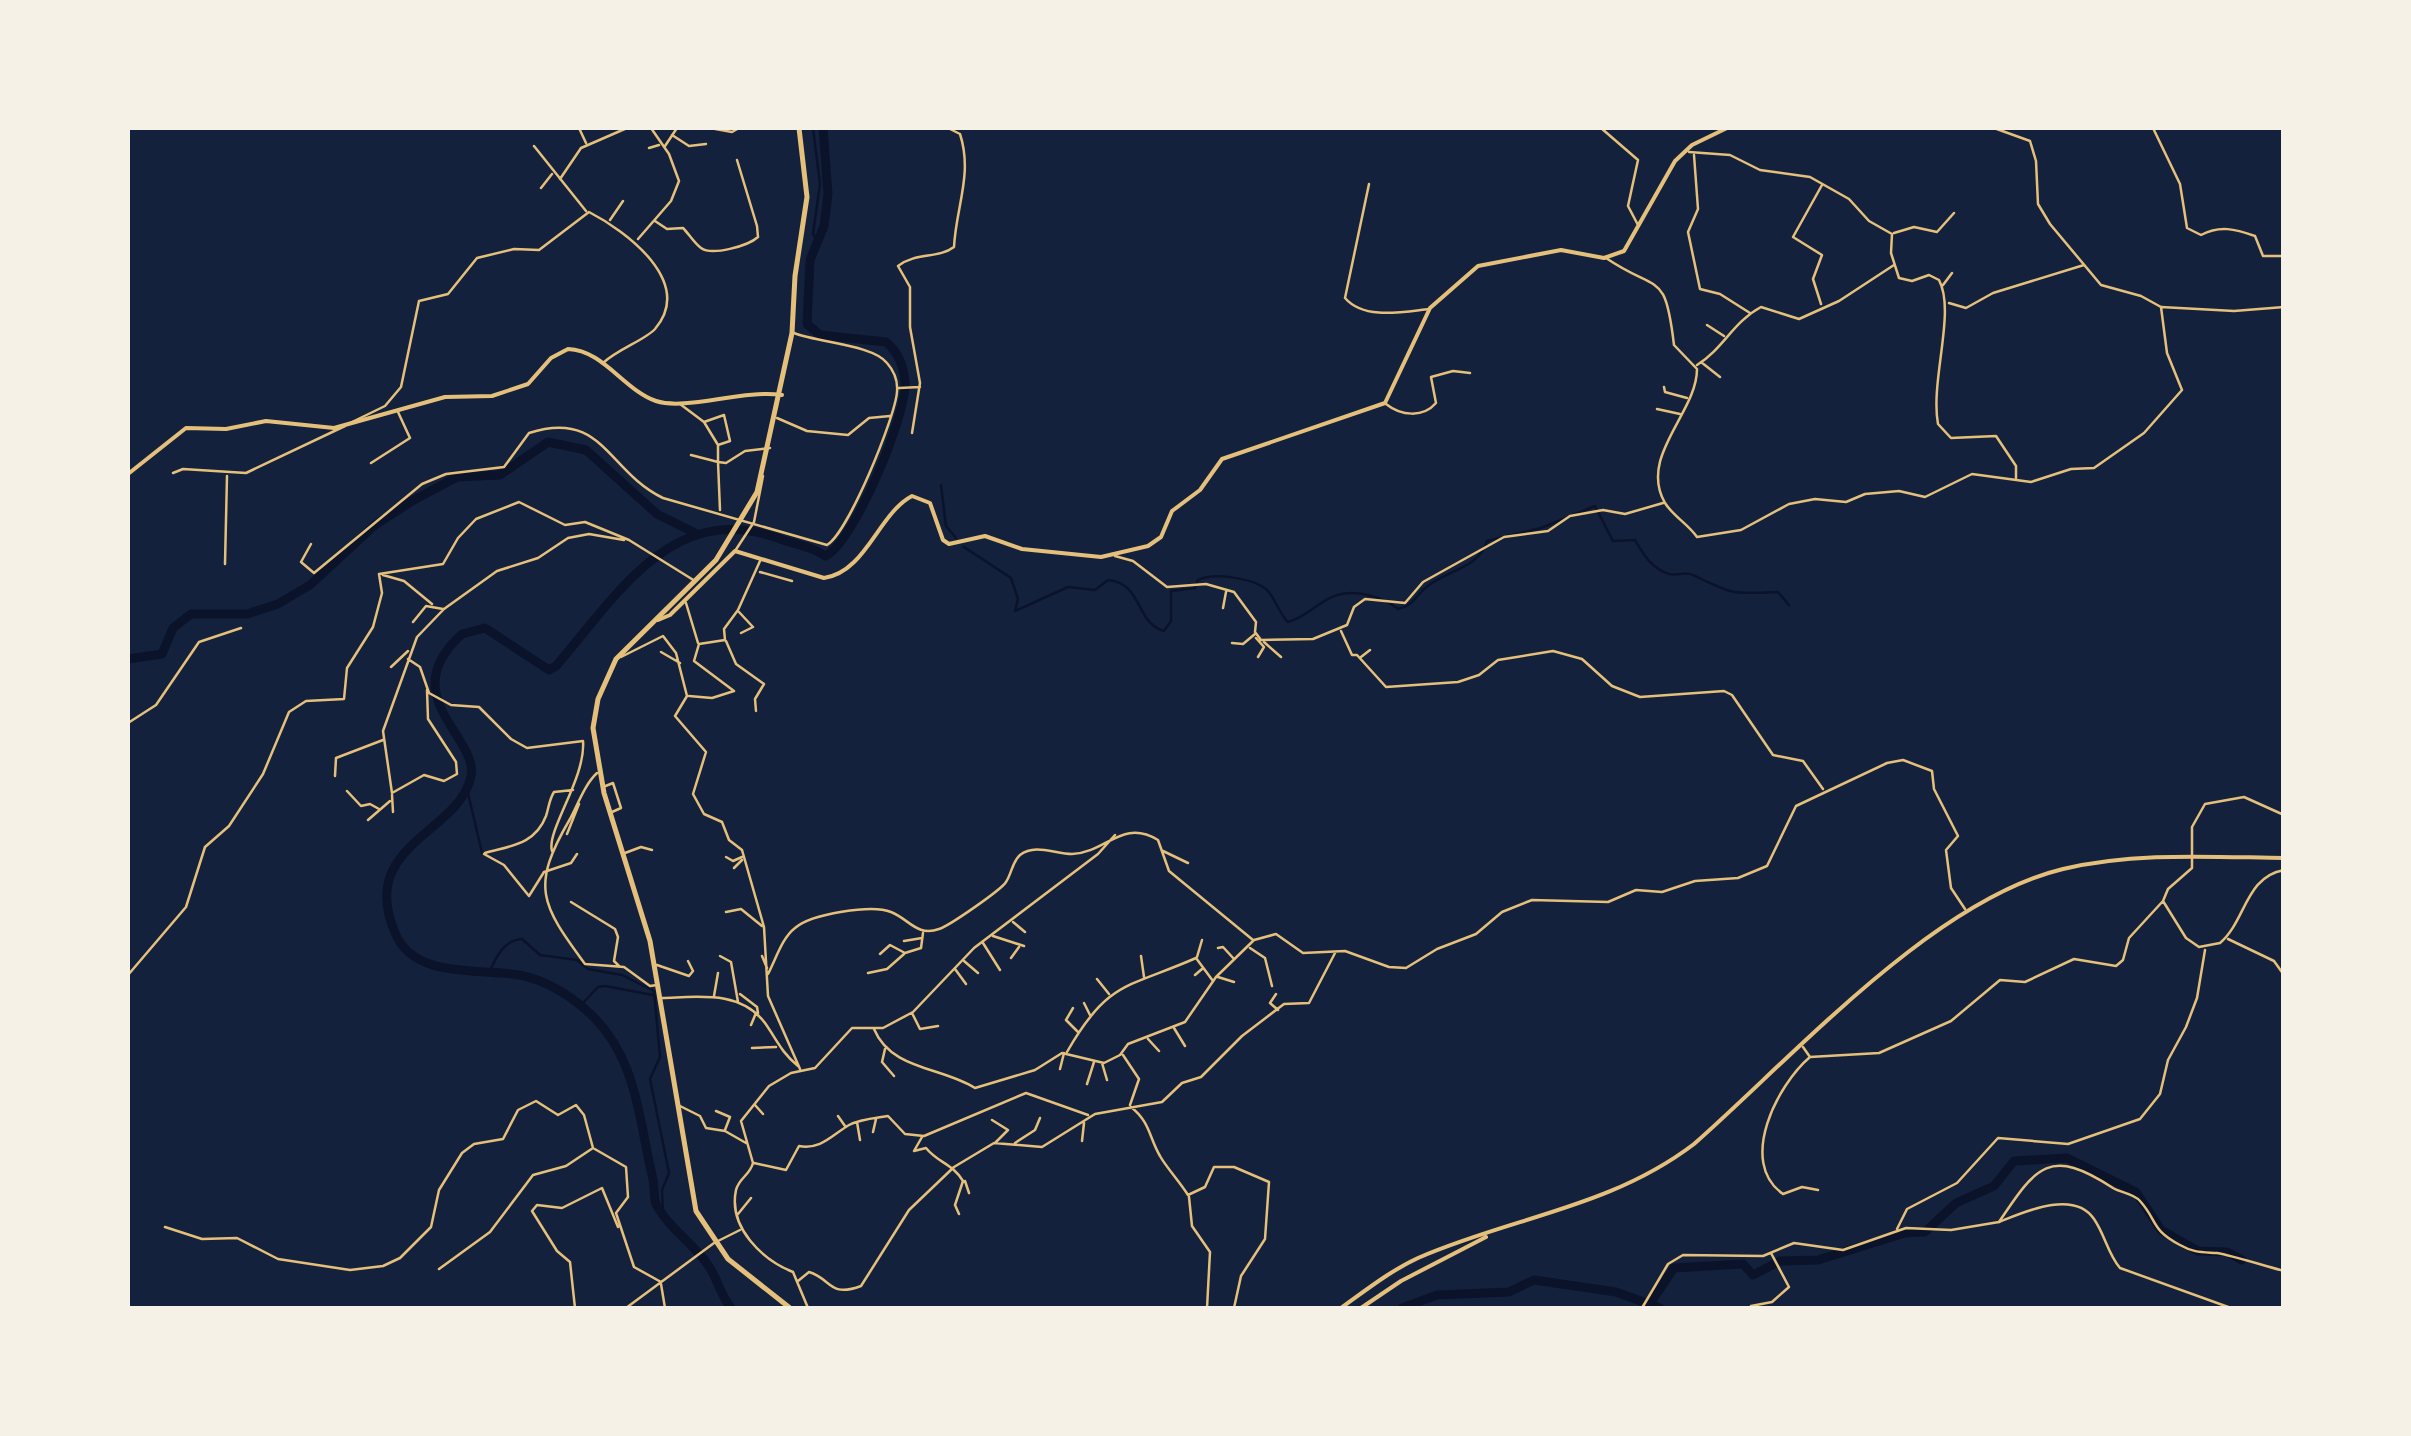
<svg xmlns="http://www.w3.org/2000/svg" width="2411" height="1436" viewBox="0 0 2411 1436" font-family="Quicksand,sans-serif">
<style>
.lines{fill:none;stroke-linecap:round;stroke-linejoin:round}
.stream{stroke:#0b132b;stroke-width:2.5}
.river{stroke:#0b132b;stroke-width:9}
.minor{stroke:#e5c07b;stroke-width:2.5}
.tertiary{stroke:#e5c07b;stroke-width:2.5}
.secondary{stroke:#e5c07b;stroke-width:4}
.trunk{stroke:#e5c07b;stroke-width:5}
</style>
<rect width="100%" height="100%" fill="#14213d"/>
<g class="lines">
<!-- stream -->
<path class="stream" d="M813,128L820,184L813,234L817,240
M941,485L946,526L956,538
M964,547L1011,578L1018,599L1015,611L1068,587L1095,590L1108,580C1143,583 1135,623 1164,631L1171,621V591L1195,588L1198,580C1213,572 1252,578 1266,589C1275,597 1279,614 1288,622C1307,617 1320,600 1337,595C1356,589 1383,597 1398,609C1412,606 1414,599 1423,590C1441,571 1479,570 1487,541L1541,528L1595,506L1613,541L1635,540C1643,554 1652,569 1669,574C1678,576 1685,571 1693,575C1735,595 1731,594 1778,592L1789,605
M467,789L482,853
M490,971C496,957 504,940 522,939L540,955L577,960L588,969L622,975L654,991L660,1057L650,1079L669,1173L662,1190L663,1214
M581,1005L598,987L605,986L653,995"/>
<!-- river -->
<path class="river" d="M128,659L162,654L173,628L191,614H247L278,604L310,585L375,525L412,501L457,477L500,475L548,442L586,450L657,514L695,533
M1651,1302L1674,1268L1743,1264L1753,1275L1780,1261L1818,1260L1905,1233L1925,1232L1956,1203L1994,1186L2014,1161L2067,1158L2136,1192L2161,1230L2180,1241L2198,1251L2227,1252L2242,1260
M731,1308C721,1296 718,1281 710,1268C696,1245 668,1228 656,1204C653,1196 655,1184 652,1175C638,1115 636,1053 586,1010C568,994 543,979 519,975C479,968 416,979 396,935C355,844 460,834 471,776C479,737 393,696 462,634L485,628L549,670L556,666C618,594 674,497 783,540C798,545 813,547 825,556C853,545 907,414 905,383C904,367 898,352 886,342L820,335L807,324L810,260L824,226L828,194L823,128
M1402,1308L1437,1295L1509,1292L1534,1280L1616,1292L1660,1308"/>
<!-- minor -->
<path class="minor" d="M579,128L586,143
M710,128L732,132L739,128
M1601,128L1638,160L1628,206L1638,225
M2153,128L2180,184L2187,228L2201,235C2220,225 2235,229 2255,236L2263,256H2284
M672,135L689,146L706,144
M534,146L586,211
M665,146L677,128
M649,148L659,145
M1689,152L1730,155L1760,170L1810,177L1849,199L1869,221L1892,234L1891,253L1899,278L1912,281L1929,275L1939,280C1956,312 1930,381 1938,424L1951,438L1996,436L2016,466V478
M1694,155L1698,209L1688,232L1700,289L1720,294L1750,313
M560,179L581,148L627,128
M1369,184L1345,298C1364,320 1402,312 1429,309
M541,188L552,174
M610,220L623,201
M655,221L667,229L683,228C689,234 694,243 701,248C712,256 748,246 758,237L757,226L737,160
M1894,233L1914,227L1937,232L1954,213
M638,239L671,201L679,181L669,154L651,128
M1606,258C1659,294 1665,269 1674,345L1697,369C1697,413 1638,456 1665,503C1673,516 1688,524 1697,537L1741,530L1789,504L1815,499L1846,502L1865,494L1899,491L1925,497L1972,474L2031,482L2071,469L2094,468L2144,433L2182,390L2167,353L2161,307L2234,311L2284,307
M1943,285L1952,273
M1949,303L1966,308L1993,293L2084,265
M1821,304L1813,279L1822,255L1793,237L1822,185
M1707,325L1724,336
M1701,362L1720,377
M1697,365C1723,349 1733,322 1761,307L1799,319L1839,301L1894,265
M1664,387L1665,392L1687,398
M899,388L920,387
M680,404L704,422L718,445L730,441L724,415L704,422
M1386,404C1401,416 1423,418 1436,403L1431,377L1453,371L1470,373
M1657,409L1680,414
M777,418L807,431L848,435L869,418L890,416
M350,423L385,406L401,387L419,301L448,294L477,258L514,249L539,250L589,212C626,231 695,282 655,329C645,340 618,349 603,363
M912,433L920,383L910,327V287L898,266C916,252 938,259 954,247C956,207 973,174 960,134L948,128
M691,455L718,462V446
M371,463L410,438L398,412
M173,473L183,469L246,473L345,426
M720,510L718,462L726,463L745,451L770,448
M311,544L301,562L314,573L422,484L446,474L504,467L529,433C603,409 607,471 663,498L827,545C848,533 895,418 897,392C898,381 895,372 887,363C873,345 820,343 794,333
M735,551L754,522L763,476
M1115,556L1133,561L1167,587L1206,584L1234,592L1256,622L1255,632L1261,640L1313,639L1347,625L1354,607L1365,599L1405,603L1423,582L1504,537L1548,531L1570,516L1603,510L1625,514L1663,503
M225,564L227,476
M760,572L792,581
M383,575L404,581L432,604
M686,603L698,643
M1223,608L1226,592
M739,612L753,627L741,633
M413,622L426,606L443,609
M1341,631L1352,655H1357L1386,687L1458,682L1479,675L1498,660L1553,651L1582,659L1612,686L1640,697L1724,691L1732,695L1773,755L1803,761L1823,789
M1256,638L1264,647L1258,657
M726,641L736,664L764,684L755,699L756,711
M1264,642L1281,657
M1232,643L1243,644L1255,634
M661,652L680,663
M621,657L663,636L676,653L687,696L675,716L706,752L693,794L704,814L722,822L729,840L742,850L764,927L768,996L800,1069
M1361,657L1370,650
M408,659L420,667L429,693L451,705L479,707L511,739L527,748L583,741C586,778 546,831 552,851
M391,667L408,651
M427,690L428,719L456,762L457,774L444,781L424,775L392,793L383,731L417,637L444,609L497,571L538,558L568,538L589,534L624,540
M689,696L712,698L734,691L694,661L699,644L725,640L724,629L738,610L760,561
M128,723L156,705L199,642L241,628
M597,773C585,784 578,804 570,819C530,887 541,904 585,964L624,967L650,986L657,985
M335,776L336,758L383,740
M603,787L613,783L621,808L612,812
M347,791L361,806L370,804L379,809
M392,795L393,812
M368,820L390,801
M567,834L579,804
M1163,851L1188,863
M485,853C509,846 535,845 546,816C549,807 549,800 554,792L573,790
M625,853L641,847L652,850
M484,854L504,865L529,896L544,872L571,863L577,854
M726,857L733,861L742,857
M734,868L742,860
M2163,901L2168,889L2192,868V827L2205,804L2244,797L2284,815
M571,902L615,929L618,937L614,961L619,966
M726,912L741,909L762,926
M1013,922L1025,932
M993,936L1024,946
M2228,939L2274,961L2284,975
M904,941L922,938
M983,943L1000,970
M1218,948L1223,947L1234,959
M1250,948L1265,958L1272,986
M880,954L890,945L905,953L921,948L923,933
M720,956L731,962L738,1002
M762,956L767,968
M1141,956L1144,977
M1197,957L1202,940
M1011,958L1019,947
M964,961L978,973
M657,965L689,976L693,971L688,961
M955,969L966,984
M868,973L887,969L904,954
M768,974C776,959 782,938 795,928C811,914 872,904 891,912C909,919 917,937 939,929C949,926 1001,890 1006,882C1012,873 1012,862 1020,855C1035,843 1055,854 1072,854C1106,853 1122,818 1158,840L1169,871L1253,940
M128,975L186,907L205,847L229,826L263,774L289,712L306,701L344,699L347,668L373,627L382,593L379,574L443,564L458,538L476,519L519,502L565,525L585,522L629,540L695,581
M1195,975L1202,969
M1218,977L1234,982
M1097,979L1109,994
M740,994L757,1007L758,1013
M1276,994L1270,1003L1278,1010
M714,996L718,973
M662,998C698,997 740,990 765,1023C777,1040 781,1052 798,1066
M1084,1003L1090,1015
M1073,1008L1066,1020L1078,1032
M912,1013L920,1029L938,1026
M751,1025L756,1013
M1174,1028L1185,1046
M874,1029C891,1070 942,1067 975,1088L1035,1070L1062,1053L1104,1063L1120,1055L1128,1044L1185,1022L1216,977L1254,940L1276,934L1303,953L1345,951L1389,967L1406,968L1437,949L1476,934L1502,912L1532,900L1608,902L1636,890L1662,892L1695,881L1738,878L1767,866L1796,806L1887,763L1903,760L1932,771L1934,789L1958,836L1946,850L1951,888L1965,909
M1148,1039L1159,1051
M1803,1047L1810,1057C1778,1084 1737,1162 1783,1194L1802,1187L1818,1190
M752,1048L776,1047
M885,1049L882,1062L894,1076
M1067,1052C1108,980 1128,988 1196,958L1213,981
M1123,1055L1139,1079L1130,1105
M1810,1057L1879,1053L1951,1021L2000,980L2025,982L2074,959L2116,966L2123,960L2129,938L2163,901L2186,938L2199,947L2220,943C2246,921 2245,877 2284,870
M1102,1063L1107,1080
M1060,1069L1064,1053
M1087,1084L1094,1062
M678,1105L700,1116L706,1128L725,1131L746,1143
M755,1105L763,1114
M1131,1107C1150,1122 1149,1137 1160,1156C1166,1167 1180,1182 1188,1195L1205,1187L1214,1167H1234L1269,1182L1265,1239L1241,1276L1234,1308
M716,1111L730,1117L725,1130
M838,1116L845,1126
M992,1120L1008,1130L996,1142
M857,1122L860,1140
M873,1132L876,1119
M922,1137L914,1151L926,1148C938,1163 952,1163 963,1181L955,1205L959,1214
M1082,1141L1084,1123
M1015,1143L1035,1130L1040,1118
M754,1163L786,1170L799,1146C821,1150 832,1135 849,1125C860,1119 876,1118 888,1116L905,1134L924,1136L1026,1093L1088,1115
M965,1181L969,1193
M1189,1197L1192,1226L1210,1252L1207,1308
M738,1214L751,1198
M165,1227L202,1239L237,1238L278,1259L350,1270L383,1266L400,1258L431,1227L439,1190L462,1153L474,1144L503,1139L518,1110L536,1101L558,1115L576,1105L584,1115L593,1148L626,1167L628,1197L616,1213L634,1267L661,1282
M1897,1229L1907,1209L1957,1183L1998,1138L2068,1144L2140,1119L2160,1094L2168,1060L2186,1027L2197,998L2205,950
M439,1269L490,1232L533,1175L566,1166L593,1148
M798,1281L809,1272C832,1279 829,1298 861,1286L909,1210L954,1167L994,1143L1042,1147L1095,1114L1162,1102L1182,1083L1201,1077L1242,1036L1284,1004L1309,1003L1335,953
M661,1284L665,1308
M1751,1306L1772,1302L1789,1287L1771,1253
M575,1308L570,1262L557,1251L532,1211L537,1205L562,1208L602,1188L618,1227
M626,1308L714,1243L740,1230
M808,1308L793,1272C763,1260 728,1228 736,1190C739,1178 750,1175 753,1163L741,1121L769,1086L791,1073L815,1068L852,1028H883L913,1012L974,948L1098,854L1115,835
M1642,1308L1668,1264L1683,1255L1763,1256L1794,1243L1843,1250L1906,1228L1951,1230L1999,1222C2036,1167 2049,1146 2113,1188C2121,1193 2133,1193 2140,1201C2158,1221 2150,1229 2180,1245C2194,1253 2202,1252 2217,1253C2230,1255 2269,1267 2284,1271"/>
<!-- tertiary -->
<path class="tertiary" d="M1994,128L2030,141L2036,161L2038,204L2050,224L2101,285L2141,296L2161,307
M1999,1222C2024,1212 2074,1189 2094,1219C2105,1235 2108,1254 2120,1268L2231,1308"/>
<!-- secondary -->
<path class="secondary" d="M128,474L186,428L226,429L266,421L334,428L445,397L492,396L528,384L551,358L568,349C603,350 624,390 656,401C686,411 743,389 782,395
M658,620L670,615L735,551L824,578C866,572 878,514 912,496L930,503L943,540L949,544L985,536L1022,549L1101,557L1148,546L1161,537L1172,511L1200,490L1222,459L1385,403L1430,308L1478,266L1561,250L1604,258L1624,251L1675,161L1692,145L1727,128
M1341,1308C1366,1290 1390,1271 1418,1258C1512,1217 1610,1208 1694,1144C1794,1056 1933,900 2063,869C2135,852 2210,857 2284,858
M1361,1308L1401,1281L1486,1237"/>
<!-- trunk -->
<path class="trunk" d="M790,1308L728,1259L696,1211L650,941L604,793L593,728L598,699L616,659L716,560L757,492L792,333L795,276L807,197L799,128"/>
</g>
<!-- border -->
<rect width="2411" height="1436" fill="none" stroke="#f6f1e7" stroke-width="260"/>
</svg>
